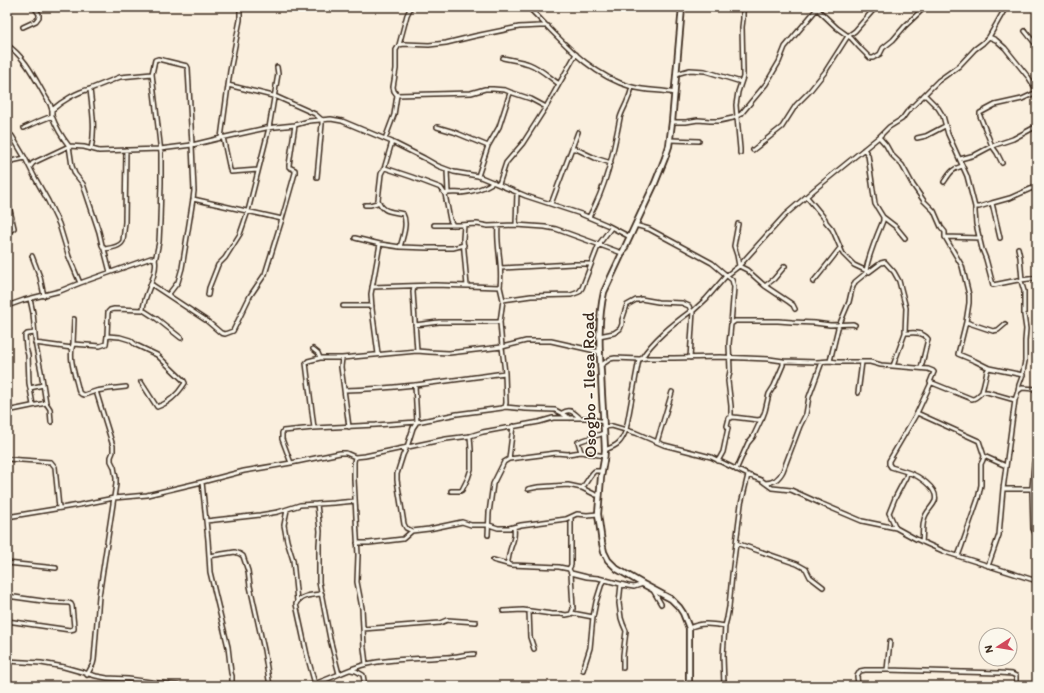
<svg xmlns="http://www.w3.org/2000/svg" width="1044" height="693" viewBox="0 0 1044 693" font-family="Itim,sans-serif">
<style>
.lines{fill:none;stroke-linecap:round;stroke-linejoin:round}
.minor-casing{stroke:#3b2a1e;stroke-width:6}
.primary-casing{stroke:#3b2a1e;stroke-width:8}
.minor{stroke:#fbf7ec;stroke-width:3}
.primary{stroke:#fbf7ec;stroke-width:4.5}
.labels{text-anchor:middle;stroke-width:3;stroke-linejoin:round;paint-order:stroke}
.street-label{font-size:17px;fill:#3b2a1e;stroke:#fbf7ec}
</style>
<rect width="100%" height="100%" fill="#faefde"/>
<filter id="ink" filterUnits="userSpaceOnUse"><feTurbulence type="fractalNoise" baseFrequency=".025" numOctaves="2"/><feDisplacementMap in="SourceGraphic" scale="8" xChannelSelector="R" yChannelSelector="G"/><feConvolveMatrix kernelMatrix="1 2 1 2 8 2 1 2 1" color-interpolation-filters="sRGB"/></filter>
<g filter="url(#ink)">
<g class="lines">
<!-- minor casing -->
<g class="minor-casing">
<path id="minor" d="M528,7C559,37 588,75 632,87C646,91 661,90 675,93
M815,7L837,28L851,38L860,48L870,58H873L880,54L883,48L893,40L905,26L925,7
M23,27L36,21L39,17V14L34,7
M1025,31L1037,46
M989,37L996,40L1005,48L1029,78L1037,91
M7,45C28,59 37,84 50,104L52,110V116
M399,45L407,15L411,7
M503,58C512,60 521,61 529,64C540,68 549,77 559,84
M676,74L690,70L705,71L741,82
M228,85L277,97L315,114L322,120V124L317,177
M510,92L531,99L546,107
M1037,92L1022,99L995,105L980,113V116L992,146L1013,139L1037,126
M397,95L471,93L485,89H493L505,90L510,92V93L499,127L488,146L478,176
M923,96H926L938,108L943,116L948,134L967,176L975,207H979L992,203L1000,238
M52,110C62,101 77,92 90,89
M672,122H686L698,120L710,121H719L733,118L741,114L766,84L779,62L785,47L816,10
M437,127L454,132L488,146
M24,128L37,122L52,116C56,127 62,137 69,146L84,147L99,151L160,149L192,145L221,138L266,128L295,125L309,121L331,119L342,121L392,142L424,158L438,166L454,172L478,176L526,196L581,214L607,225L630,237
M12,136L25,158
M223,137L230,170L231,172L258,170
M879,137L886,145L891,154L902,165L913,185L924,201L934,211L941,227L945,232V237L962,266L969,295V303L966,322L958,354L975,361L989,368L1023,375
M221,138L230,71L240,20V7
M917,138L926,136L945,126
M385,139L394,115L397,95L394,91L393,87L396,69V50L399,45L404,44L429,45L446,43L475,36L519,27L540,26H548
M670,140L699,141
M91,149C96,129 92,109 90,89L120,77L152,74
M572,149H576L595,158L611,163
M753,150L782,127L796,105L809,92L825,72L848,36L855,31L876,7
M740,153V149L737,117L736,105L738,92L743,77V70L742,27L743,19V7
M960,159L975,155L992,146L997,153L1002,163
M7,162L25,158L34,176L48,201L59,224L69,257L80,283
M30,167L33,163L69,146L72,166L75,174L83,184L99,232L102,245L104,249
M384,169L392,142
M447,170L448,193
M944,182C950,173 952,169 962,166
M499,184L506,163L523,143L546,107L576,54
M445,194C450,192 455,193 461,193C472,192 484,188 494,182
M7,197L14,228L7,233
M807,197L825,219L826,222L832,229L834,233L843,254L854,265L869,272L881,263L885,262L894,272L899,281L906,308L905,333L893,366
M193,199L282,219
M378,200C383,213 391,211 403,214C408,223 403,237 400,247
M992,203L1010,198L1037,186
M551,204L578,132
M365,205H370L377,203L378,200L381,174L383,170L385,168L412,177L441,188L445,194L450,220L453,225
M975,207V212L976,224L982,249L986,259L993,285L1018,280L1021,281L1024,291V315L1026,329L1025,341V361L1022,377L1019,385L1018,391
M589,217C607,185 613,153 620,118C622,111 626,105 628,99C630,95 631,91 632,87
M883,217L896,227L905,238
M738,224L734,246L737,255L739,266L747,270L765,286L789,302L793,305L795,309
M434,225H459L477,224L488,226L516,225L545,227L556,229L622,253
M464,225L463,239L467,286
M516,225L517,192
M635,225L649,229L712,263L732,280L734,287L731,324
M498,226C496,246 503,266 500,287
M945,237L980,238
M355,238L380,244L400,247L428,248H453L464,245
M1018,248L1020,257L1022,280
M32,256L40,277L44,296
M155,261L159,242L160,221L161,183V153L152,74L155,60L158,59L187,66L188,68L192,145L194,191L193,199L182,268L178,282L168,295
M501,268L572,264H591
M110,272L104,249C111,248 120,247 123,241L125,222L126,150
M1021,280L1037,278
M813,282C822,271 831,260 840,248
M151,284L207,321L221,333L225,334L233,331L250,296L265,274L282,219L295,173V170L289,167V165L295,125
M414,286L413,292L417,351
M765,286L774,279L785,266
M372,287L435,285L500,287L503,300L500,322L502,347L505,373L506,403L505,407
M7,295L9,305
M208,295L209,288L218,265L225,258L240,234L248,211L269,128L278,74L277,67
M30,299L33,313L36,347L41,371L46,403
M503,300L531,296L571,295L579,292L582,288L599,244L611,228
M7,306L24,300L60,291L80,283L151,258L155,259C158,271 148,289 145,300C144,303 143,307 143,310L157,319L181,338
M343,306H372
M966,322L993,331L998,330L1005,324
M415,325L439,322H500
M905,333C914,333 922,331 928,339L921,368
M107,336L120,337L130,340L136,345L157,355L184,381L185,383C178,394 169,403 157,407L141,382
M599,336L614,333L620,329L622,324V320L627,305L636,300H640L641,299L658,302L682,303L689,306L691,311
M35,343L72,348
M73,344L74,319
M313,349L318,353L320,358H342L417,351L429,352L449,353L502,347L526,341H551L600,352
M378,354L372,309L371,294L380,244
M342,358L341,367L349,427
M690,358L693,311
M641,359C654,339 672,325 691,311H693L706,299L726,276L739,266L785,215L815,189L879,137L889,127L902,119L907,112L938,81L959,66L975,49L983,43L989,37L1006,7
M830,361L837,362H870L881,365L928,369L933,371L934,372L930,382L972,399C976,399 979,395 982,392H987L1015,400L1018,391L1022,388L1037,389
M600,366L610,359L615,358L639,359L646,358H674L720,357L769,359L783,361
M30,388L43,385
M345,390C399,389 452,380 505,373
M96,391L108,389L126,387
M982,392L987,371L989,368
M858,393L862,362
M33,405L29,383L28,355L26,348L25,336L27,334L35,333
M7,411L46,403L50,409L51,422
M562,413C570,408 573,412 579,417
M917,413L979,441L984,456L1006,466
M731,418V406L728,381L730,371L729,344L731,324L735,321H778L792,322L815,323L830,325L853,324L855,325
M604,427L612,426L636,433L664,445L711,457L748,475L761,480L772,488L791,490L822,504L862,521L896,528L916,539L945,552L1037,581
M314,428L376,425L417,422L457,414L502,408L505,407L526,409L555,410L570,418
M657,442L672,392
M605,450C618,445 621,443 626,430L639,359
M581,452L578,442L604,433
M355,457L354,462V479L358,555L357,582L362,608L364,648L366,664
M7,459L51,462L55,467L59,508
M509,459L513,426
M718,461L723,452L728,428L727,426L729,418L733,417L758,420L762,419L765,411L769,394L774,386L783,365V361L817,362L830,361L838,328L849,302L852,289L855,282L866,273C866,261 878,233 883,221V217L875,204L868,155L864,149
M291,463L282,439V433L283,431L314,428L306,363L308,361L320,358
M736,470L748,443L753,437L761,420
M907,472C917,475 939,488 935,501C932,508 925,512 924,520C922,527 923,535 922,542
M202,482L208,540L210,572L228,647L231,673L232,676V686
M765,483C774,483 779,479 783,471L800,426L806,414L809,397L822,362
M582,488C586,484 591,473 595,471C596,471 601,471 602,471
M528,489L538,487L568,485L582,488L596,495H600
M1003,489H1032L1034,464L1035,461H1037
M1032,489L1033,529L1035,533H1037
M451,491H460L462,490L468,478L471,469V450L470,436
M7,504L9,517
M317,504L320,531L319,545V582L330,639L339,674
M287,510L284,525L287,541L293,560L297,601
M7,517L79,505L114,498L147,495L202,482L244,471L291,463L340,453H346L355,457L365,456L446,439L470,436L483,432L539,422L553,418H587L604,422
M206,521L260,515L278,512L300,505L334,503L355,501
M896,528L889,513L895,498L906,477L907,472L891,467L889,464V461L917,413L931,383L930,382
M412,531L406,528L404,524L397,480V474L403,455L407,447L413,428L417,422L415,385
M488,535L489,513L493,484L504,462L509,459L556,453L568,454L581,452L605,456
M357,543H369L403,539L412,531L429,529L462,522L471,525H489L498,528H509L521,525L566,519L577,514L587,515L598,514
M736,543L797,564L806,569L810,577L823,587
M209,556L235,552L240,554L243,556L248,571L250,586L264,650L270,686
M958,556L961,548L978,499L981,485V464L983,460L984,456
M493,560L511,565L559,567L569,569L571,573L573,609L571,614L566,615L561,614H552L523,610L503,611
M7,563L56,568
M507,564C509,559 509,552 511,547C514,539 515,535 514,527
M988,566L999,535L1003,489L1015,400
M569,569L571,565V517
M571,573L587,577L598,578L628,586L634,587L643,584
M621,584L619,603L621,618L623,624L626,631L623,655V668
M653,590L661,604
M7,596L50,602L69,603L71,604L72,606L74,627V629L70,630L7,621
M529,611L530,637L534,649
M572,613L593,617
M689,628C701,622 712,624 725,626
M363,629L440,623L447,620L476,622
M7,661L41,663L64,667L96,676L107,678L128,679L158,683L185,686
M351,670L356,671L363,675L365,686
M583,670L590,648L593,617L596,602L602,583L604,580
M887,670L890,641
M87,675L93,664L94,660L99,596L116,484V478L114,467L111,461V457L113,452V446L96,391L84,395L81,394L79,392C76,377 68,359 73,344L100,346L106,344L107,336L108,312L110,310L114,309L143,310
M315,684L307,655L296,604C300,595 313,595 322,594
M307,686C328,681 346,669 367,664C393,658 420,659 447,657C456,657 465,654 474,654
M724,686L723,656L725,626L727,618L729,607L732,575L741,504L748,475
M858,686L857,676L860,671L865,670H887L1000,673L1012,674L1016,676V686"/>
</g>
<!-- primary casing -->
<g class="primary-casing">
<path id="primary" d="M682,7L672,122L669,146L665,158L655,183L604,292C598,319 599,346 601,374C602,400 604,425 605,450L604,460L601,477L598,514L602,543L604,552L608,560L617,569L643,584L671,599L679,607L683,613L689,628V686"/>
</g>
<!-- minor -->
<use href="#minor" class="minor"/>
<!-- primary -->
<use href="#primary" class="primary"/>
</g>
</g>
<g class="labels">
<!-- street labels -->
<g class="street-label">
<text transform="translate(589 385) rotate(-91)" y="6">Osogbo - Ilesa Road</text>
</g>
</g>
<!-- margin -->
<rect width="1044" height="693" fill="none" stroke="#fbf7ec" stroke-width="24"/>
<rect x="12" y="12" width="1020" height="669" fill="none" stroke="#3b2a1e" stroke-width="1.5" filter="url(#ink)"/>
<!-- north arrow -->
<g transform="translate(998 647) rotate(258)"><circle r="19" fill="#fbf7ec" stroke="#aea59a"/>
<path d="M0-3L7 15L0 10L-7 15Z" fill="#d1495b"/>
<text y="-6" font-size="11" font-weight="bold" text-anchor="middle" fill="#3b2a1e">N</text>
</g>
</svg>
